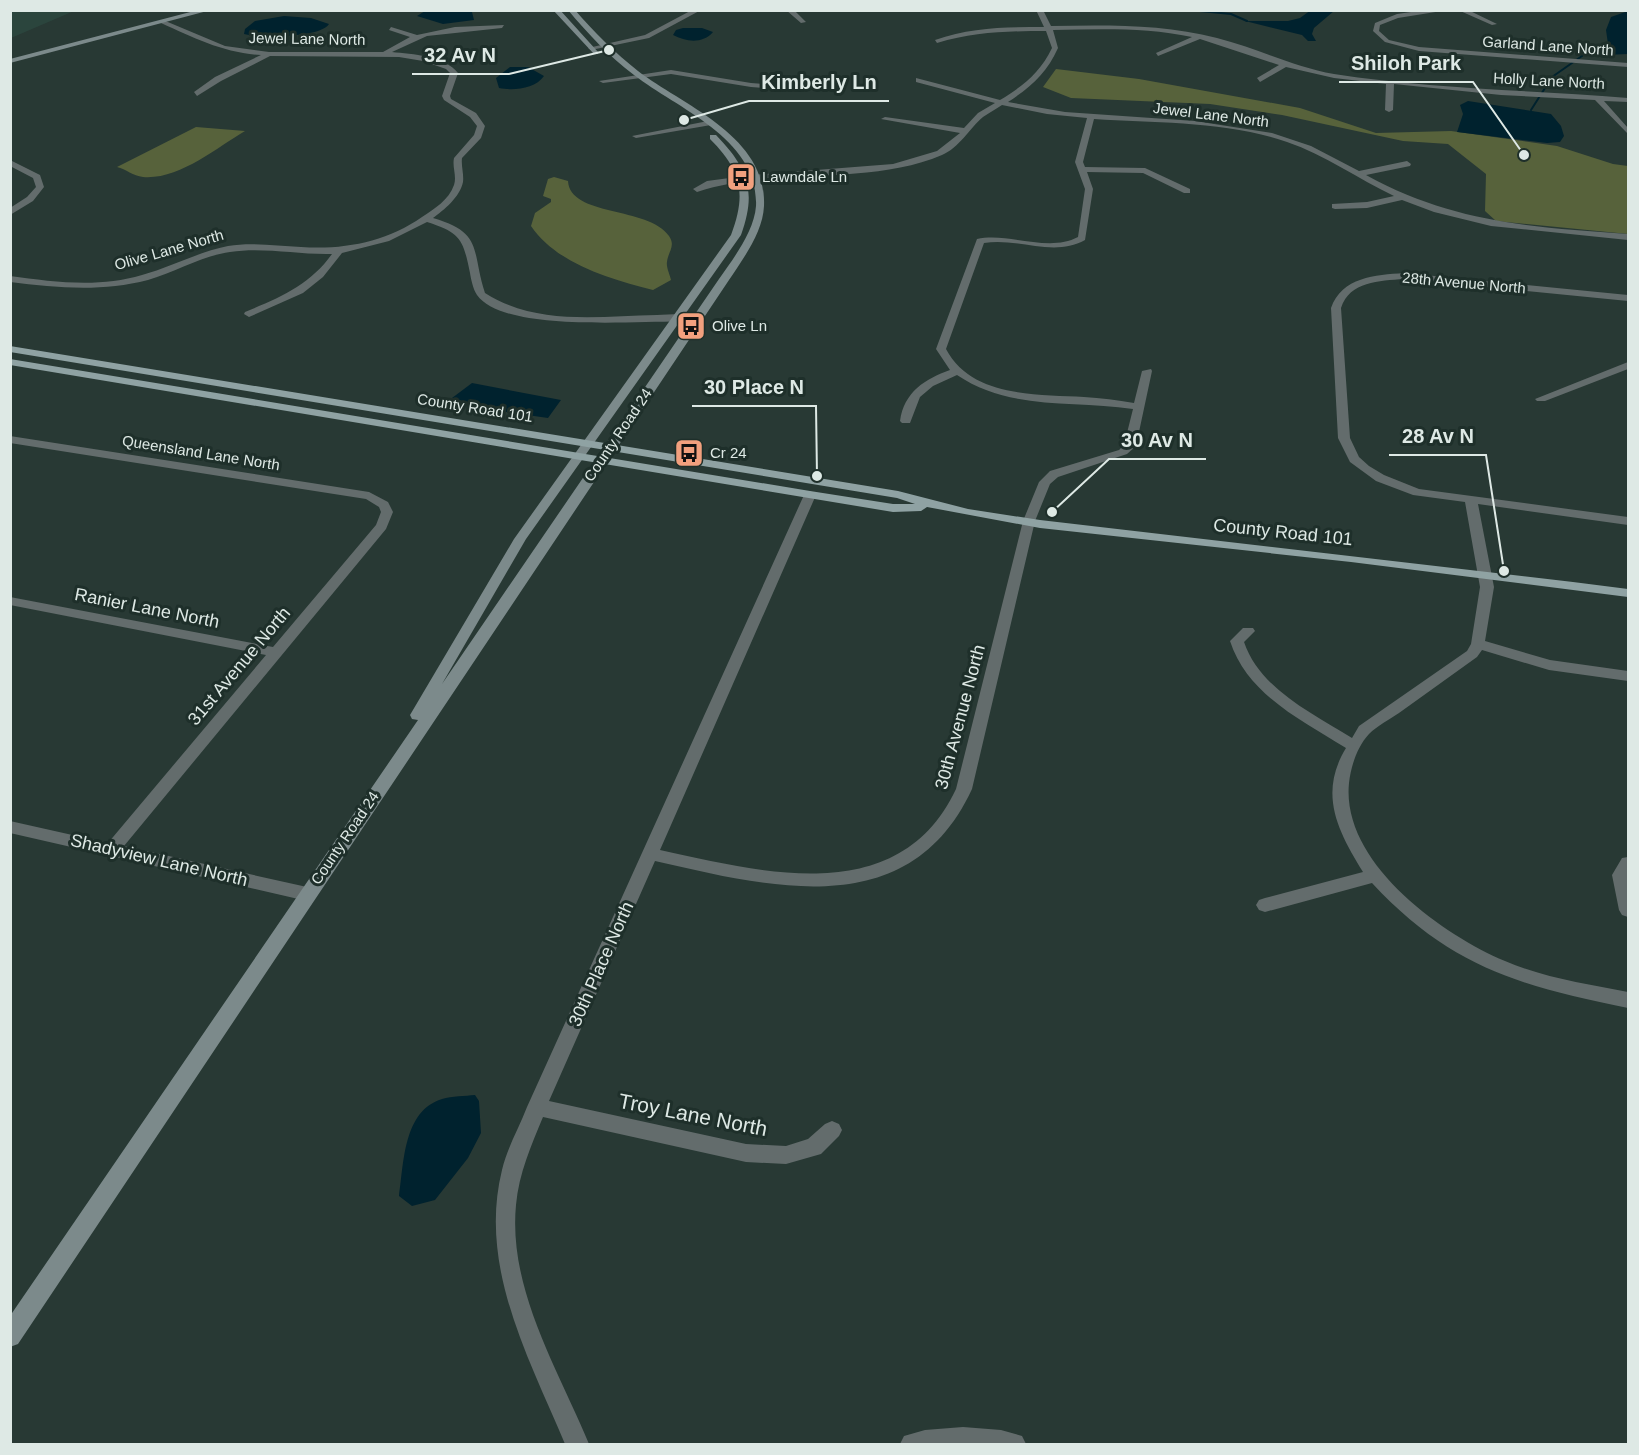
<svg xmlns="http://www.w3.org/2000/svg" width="1639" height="1455" viewBox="0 0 1639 1455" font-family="Helvetica,sans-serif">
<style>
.built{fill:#2b453d}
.green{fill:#57623b}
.water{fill:#00222e}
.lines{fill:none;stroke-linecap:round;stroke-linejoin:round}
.stream{stroke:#00222e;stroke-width:2}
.street{fill:#636c6c;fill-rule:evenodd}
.secondary{fill:#7c8a8b;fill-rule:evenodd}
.primary{fill:#8fa2a3;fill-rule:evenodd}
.labels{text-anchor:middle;stroke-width:6;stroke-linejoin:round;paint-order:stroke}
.far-street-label{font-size:15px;fill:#dee9e5;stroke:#1e2f2a}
.far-poi-label{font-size:15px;fill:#dee9e5;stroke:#1e2f2a;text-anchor:start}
.street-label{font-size:18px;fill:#dee9e5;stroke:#1e2f2a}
.near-street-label{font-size:21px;fill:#dee9e5;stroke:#1e2f2a}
.leader{fill:none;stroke:#dee9e5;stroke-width:2}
.callout-dot{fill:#dee9e5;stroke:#1e2f2a;stroke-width:2}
.callout-label{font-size:20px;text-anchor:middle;font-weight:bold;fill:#dee9e5;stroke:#1e2f2a;stroke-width:6;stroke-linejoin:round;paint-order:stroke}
</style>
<rect width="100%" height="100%" fill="#283934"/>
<!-- built -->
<path class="built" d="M11,10H74V11L11,38Z"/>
<!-- green -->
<path class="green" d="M1056,69L1139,79L1300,108L1376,133L1451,131L1557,146L1613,164L1628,166V234L1496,221L1485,211L1486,174L1448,144L1403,141L1282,115L1210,104L1071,98L1043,87Z
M196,127L245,131C216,148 179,180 143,177C133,176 126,169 117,167Z
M554,177L568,181C570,217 648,206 669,236C676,246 668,252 667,262C666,267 670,275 671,280L653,290C610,279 557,264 531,226L535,213L551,202V199L543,196L548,179Z"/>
<!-- water -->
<path class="water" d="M1311,10L1334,11L1314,28L1312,34L1316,41H1308L1302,35L1245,21H1288L1300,18Z
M469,11L472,12L474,20L443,24L417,16L425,11Z
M1628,11V54L1582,56V52L1608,44L1606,30L1611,17Z
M284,16L311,18L329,24C320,38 260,38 244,34L245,29L255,21Z
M683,28H702L713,32C703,44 686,42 673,35L676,30Z
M510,67H528L544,76C535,89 513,91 499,88L496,78Z
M1468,101L1551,114L1561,126L1564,136L1560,142L1547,143L1457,132L1463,114L1460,105Z
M472,383L561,400L548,418L500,411L452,398Z
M475,1095L479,1101L481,1133L468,1158L435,1200L412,1206L399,1196C404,1163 403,1111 442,1099C452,1096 465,1096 475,1095Z"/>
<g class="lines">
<!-- stream -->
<path class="stream" d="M1190,10L1231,14L1247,21
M1531,110L1552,77L1582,56"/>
<!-- street -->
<path class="street" d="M692,10H701L649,38L591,50L588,48L645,35Z
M786,10H794L806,22L801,23Z
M1036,10H1043L1051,26C1107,25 1163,24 1217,38C1257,48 1293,67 1334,74C1431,89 1531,90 1628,98V102L1604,101L1628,128V134L1595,100L1501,95L1394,84L1393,110L1389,112L1385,110L1386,84L1334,78L1286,67L1260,82L1257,78L1279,65L1200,39L1158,56L1156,53L1192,37C1146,27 1099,29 1053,30L1058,48C1047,73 1031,87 1008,102L1065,112L1195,121L1272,133L1311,146L1359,171L1407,161L1411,164L1410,166L1366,175C1453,223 1532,227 1628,234V240L1491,226L1434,212L1402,200L1367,208L1335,209L1332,208V204L1367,202L1394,196C1358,179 1325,155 1287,142C1226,121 1157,123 1094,119L1083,162L1085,167L1145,168L1190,189V193H1184L1143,173L1087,172L1093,189L1085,240C1053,258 1018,237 984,243L946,349C972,398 1037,394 1084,397C1101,398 1117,400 1134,403L1142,371L1151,369L1152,371L1136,446L1127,454L1058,477L1050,484L1035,521L972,789C909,925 770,887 655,861L549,1101L746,1144L786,1146L808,1139L825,1124L832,1121L839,1124L842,1130L839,1136L821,1154L786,1164L746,1162L543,1117C531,1146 519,1173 516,1205C508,1289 558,1369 589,1444H565C529,1358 478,1267 502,1170C507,1148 519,1128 527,1107L804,495L810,491L816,495L660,850C762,872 899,910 956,789L1023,521L1039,482L1050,471L1119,450L1124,445L1133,409C1073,400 1010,411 957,375L933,386L920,397L910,423H902L900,421C904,392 925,379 950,370L936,349L977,239C1009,232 1048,253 1078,237L1085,189L1075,162L1087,118L1047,114L1002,105C996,109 989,113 983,117C969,129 959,148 942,155C870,186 773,167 697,192L693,189L707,181L752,175L893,164L937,151L960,133L881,119L885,117L964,128L978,113L995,103L916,82V78L1000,100C1023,86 1040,73 1052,48L1046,31C1008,31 974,32 937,43L935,40C971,27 1006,27 1044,27Z
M1425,10H1448L1398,18L1380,25L1379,31L1389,40L1419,47L1628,63V67L1419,51L1385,42L1373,31L1375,23L1397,14Z
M1458,10H1468L1497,24L1492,25Z
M163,20L225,46L269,52H383L410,37L389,30L391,27L417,35L455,27L504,25L502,28L427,36L392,52C412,54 445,56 458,73L450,96L451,99L476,113L485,126L481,138L462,158C461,166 464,174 463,182C460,197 444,210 433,218C484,233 471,250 485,293C537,326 598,316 657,315C669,315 692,311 702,319L697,322C649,319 506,335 477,295C473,289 471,279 470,273C463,239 461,233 427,222L389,241L342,253L323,277L303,293L249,317L244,314L245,312C279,298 310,285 332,254C298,255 264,247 230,252C201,256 176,272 148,280C102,292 57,288 10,282V276C54,282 99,288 142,275C171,267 198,252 228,246C252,242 277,246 301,247C344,250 386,242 422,217C434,209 449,200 454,185C457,176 452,167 454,158L474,135L477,126L470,117L444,100L442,96L450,73L446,69L423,61L399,57L270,56L221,81L197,96L194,92L215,77L261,55C224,53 194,38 161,23Z
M671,70L751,83L794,86L798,88L794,90L751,87L671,74L603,83L599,81Z
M708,121H711V125L636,138L632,136Z
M10,160L40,175L44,187L33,201L10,215V208L27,197L36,187L33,178L10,166Z
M1404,273L1628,295V301L1404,279C1379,281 1350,281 1341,308L1350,438L1359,457L1369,466L1384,475L1419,489L1628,517V525L1478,504L1494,587L1485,641L1550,660L1628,671V681L1549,670L1482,650L1477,657C1451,676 1425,694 1399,713C1390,719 1377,726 1369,734C1357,747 1351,766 1349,783C1341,862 1441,934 1505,961C1544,978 1587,984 1628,992V1008C1520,986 1450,967 1372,883L1265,912L1259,910L1256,905L1259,900L1265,898L1363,872C1338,831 1318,794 1346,748C1301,720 1247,694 1230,641L1243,628H1253L1255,631L1244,642C1260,689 1312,713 1352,738L1359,726L1467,651L1471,644L1480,587L1465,502L1413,495L1376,481L1350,462L1338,438L1331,308C1342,277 1375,275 1404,273Z
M1628,362V369L1545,401H1537L1535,399Z
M10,436L369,492L388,502L393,512L386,529L124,846L307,887L313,889L315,894L313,899L307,901L10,833V821L108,843L266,655L10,605V597L273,647L376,525L381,512L379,507L366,499L10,443Z
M1628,857V917L1622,915L1619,910L1612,875L1622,858Z
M963,1427L1001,1430L1022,1436L1026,1444H900L904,1436L925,1430Z"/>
<!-- secondary -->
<path class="secondary" d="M198,10H211L10,63V59Z
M553,10H560L598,52V54H594Z
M568,10H575C594,32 615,53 638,71C684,106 767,136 764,206C763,232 743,259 729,280L18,1344L10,1347V1316L418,720L412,719L410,715L514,539L731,235C747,193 741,170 710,139V135H716C748,168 757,191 741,235L526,539L442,684L719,279C733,259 754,232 756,206C759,139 678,109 634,75C609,56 588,34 568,10Z"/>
<!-- primary -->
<path class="primary" d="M10,346L898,491L968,509L1040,520L1573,582L1628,589V597L1351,562L1040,528L927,507L921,511L893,512L10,365V359L810,491L893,504H915L897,498L10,352Z"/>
</g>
<!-- icons -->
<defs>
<g id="bus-square" transform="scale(1.5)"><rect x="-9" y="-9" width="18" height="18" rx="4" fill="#f2a07e" stroke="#1e2f2a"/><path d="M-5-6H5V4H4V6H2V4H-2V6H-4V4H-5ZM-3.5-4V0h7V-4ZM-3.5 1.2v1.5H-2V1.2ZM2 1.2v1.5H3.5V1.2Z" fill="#111"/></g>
</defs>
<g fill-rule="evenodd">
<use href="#bus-square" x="741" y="177"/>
<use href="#bus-square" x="691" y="326"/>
<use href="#bus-square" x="689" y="453"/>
</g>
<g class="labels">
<!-- far-street labels -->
<g class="far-street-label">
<text transform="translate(307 39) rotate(1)" y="5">Jewel Lane North</text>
<text transform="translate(1548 46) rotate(4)" y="5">Garland Lane North</text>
<text transform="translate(1549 81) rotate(3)" y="5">Holly Lane North</text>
<text transform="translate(1211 115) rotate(7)" y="5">Jewel Lane North</text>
<text transform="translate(169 250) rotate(-16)" y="5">Olive Lane North</text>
<text transform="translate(1464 283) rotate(5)" y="5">28th Avenue North</text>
<text transform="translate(475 408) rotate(9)" y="5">County Road 101</text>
<text transform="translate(618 435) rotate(-56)" y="5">County Road 24</text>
<text transform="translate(201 453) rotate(9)" y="5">Queensland Lane North</text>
<text transform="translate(345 838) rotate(-56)" y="5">County Road 24</text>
</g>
<!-- far-poi labels -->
<g class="far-poi-label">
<text x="762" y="182">Lawndale Ln</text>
<text x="712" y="331">Olive Ln</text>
<text x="710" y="458">Cr 24</text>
</g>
<!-- street labels -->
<g class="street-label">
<text transform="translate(1283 532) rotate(6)" y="6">County Road 101</text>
<text transform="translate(147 608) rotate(11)" y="6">Ranier Lane North</text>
<text transform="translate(239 666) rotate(-50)" y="6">31st Avenue North</text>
<text transform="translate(960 717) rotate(-75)" y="6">30th Avenue North</text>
<text transform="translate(159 860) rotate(13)" y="6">Shadyview Lane North</text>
<text transform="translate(601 964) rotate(-66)" y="6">30th Place North</text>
</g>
<!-- near-street labels -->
<g class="near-street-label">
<text transform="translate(693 1115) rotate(11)" y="7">Troy Lane North</text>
</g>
</g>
<!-- callouts -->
<path class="leader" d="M609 50L509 74H412M1524 155L1473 82H1339M684 120L749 101H889M817 476L816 406H692M1504 571L1486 455H1389M1052 512L1109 459H1206"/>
<g class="callout-dot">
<circle cx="609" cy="50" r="6"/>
<circle cx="1524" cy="155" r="6"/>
<circle cx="684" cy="120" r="6"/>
<circle cx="817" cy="476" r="6"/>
<circle cx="1504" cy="571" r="6"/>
<circle cx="1052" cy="512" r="6"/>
</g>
<g class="callout-label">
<text x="460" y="62">32 Av N</text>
<text x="1406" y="70">Shiloh Park</text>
<text x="819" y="89">Kimberly Ln</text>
<text x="754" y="394">30 Place N</text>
<text x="1438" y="443">28 Av N</text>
<text x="1157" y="447">30 Av N</text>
</g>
<!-- border -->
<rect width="1639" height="1455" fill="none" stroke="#dee9e5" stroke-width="24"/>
</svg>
